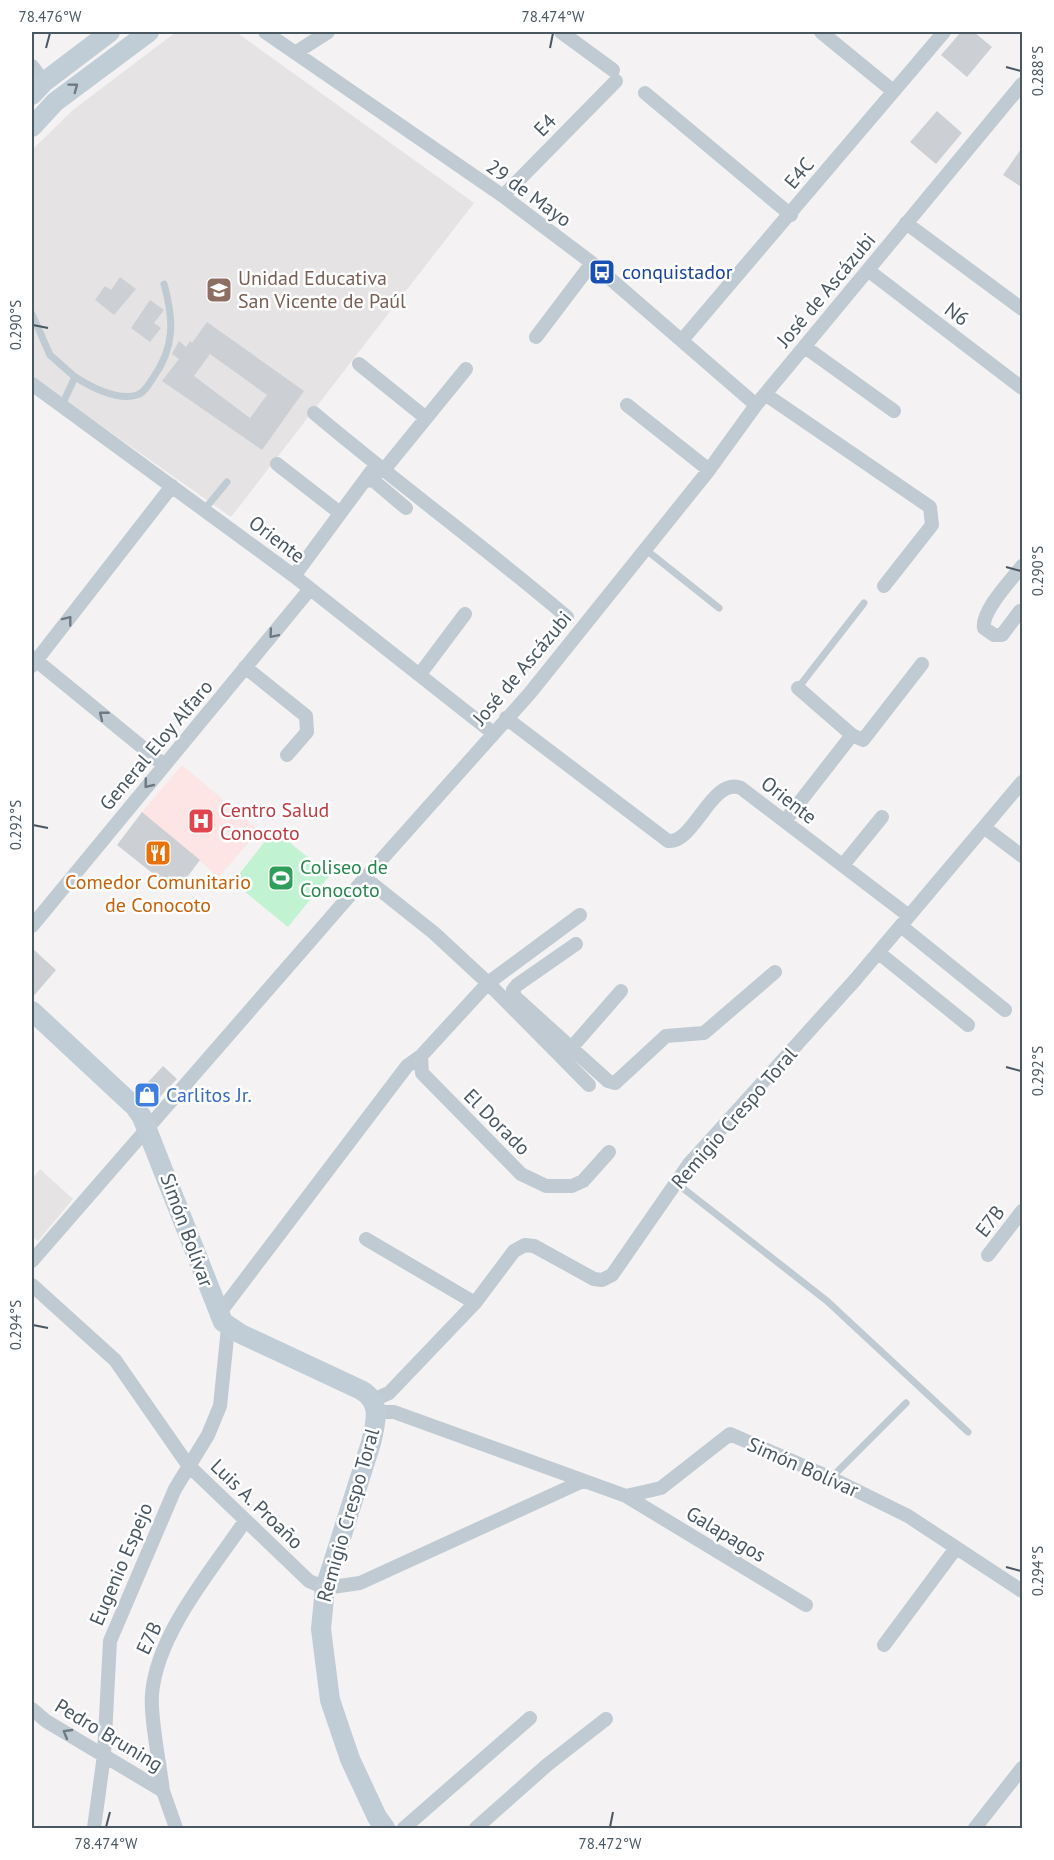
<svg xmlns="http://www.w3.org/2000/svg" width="1054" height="1860" viewBox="0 0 1054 1860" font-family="'PT Sans',sans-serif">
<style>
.education{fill:#e5e3e4}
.medical{fill:#fce5e4}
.green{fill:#c1f2d1}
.building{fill:#ccd0d5;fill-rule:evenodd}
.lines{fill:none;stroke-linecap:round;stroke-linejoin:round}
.lane{stroke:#c0cad2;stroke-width:7}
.street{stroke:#c0cad2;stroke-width:14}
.secondary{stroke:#c0ccd6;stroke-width:20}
.oneway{stroke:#6d7a84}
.oneway2{stroke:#6d7a83}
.ticks{fill:none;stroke:#495761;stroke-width:2}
.labels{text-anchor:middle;stroke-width:5;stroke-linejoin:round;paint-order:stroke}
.street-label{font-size:20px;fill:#495761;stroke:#fff}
.transit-label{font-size:20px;fill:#164399;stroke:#fff;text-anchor:start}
.education-label{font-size:20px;fill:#785e54;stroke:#fff;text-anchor:start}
.health-label{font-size:20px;fill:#be3a42;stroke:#fff;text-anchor:start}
.leisure-label{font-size:20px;fill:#27864d;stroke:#fff;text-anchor:start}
.food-label{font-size:20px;fill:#c56008;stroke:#fff}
.shop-label{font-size:20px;fill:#366cbe;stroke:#fff;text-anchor:start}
.neatline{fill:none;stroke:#495761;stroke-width:2}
.ticks-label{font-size:15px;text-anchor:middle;fill:#495761}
</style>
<rect width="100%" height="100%" fill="#f4f2f2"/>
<!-- education -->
<path class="education" d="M176,32H236L474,203L231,517L32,377V150L73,110Z
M40,1169L73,1199L38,1241L32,1236V1179Z"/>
<!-- medical -->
<path class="medical" d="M182,765L259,830L219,877L142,812Z"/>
<!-- green -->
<path class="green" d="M274,830L330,875L288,927L233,882Z"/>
<!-- building -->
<path class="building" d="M961,32H974L992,47L967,77L941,55Z
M937,111L962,133L936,164L910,142Z
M1023,146V188L1003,175Z
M120,277L136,289L114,315L95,300L105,286L111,290Z
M150,300L164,310L154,323L161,328L150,342L131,328Z
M207,322L304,391L262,450L162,381L179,359L172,354L179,341L186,347L190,341L192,343ZM210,354L267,395L250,418L194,376Z
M142,812L200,860L176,892L117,845Z
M32,948L56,970L32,998Z
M163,1066L177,1079L155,1102L149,1103L138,1093Z"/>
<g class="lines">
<!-- lane -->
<path class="lane" d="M32,314L50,355L75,377
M62,405L75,377C91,387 118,401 137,395C144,393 149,384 153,378C175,347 174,320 164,284
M204,510L227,482
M645,549L719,608
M798,688L864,603
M675,1182L827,1301L968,1432
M831,1478L906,1403"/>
<!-- street -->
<path class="street" d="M265,32L503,196L592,263L756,405
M561,32L613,70
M821,32L893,91
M295,53L328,32
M32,66L44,82
M645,93L791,215
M503,196L616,81
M906,223L1022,309
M869,271L1022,388
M536,337L592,263
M683,339L944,32
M805,347L894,411
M359,364L426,418
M32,384L294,576L493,733
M765,394L930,507L932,525L884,586
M627,405L709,470
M314,413C397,483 485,547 567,617
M277,464L340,513
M383,471L466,369
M365,480L374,481L406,508
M294,576L376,465
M1020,611L1002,635H994L984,628C981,611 1012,579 1022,566
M32,657L164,765
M32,666L172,486
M245,667L306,716L307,732L287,755
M420,674L465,614
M798,688L852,735L863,740L922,664
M506,718L668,841C694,844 712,776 741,788L909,916
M785,821L852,735
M985,828L1022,856
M843,865L882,817
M365,878L434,933L488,983L589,1085
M580,915L488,983L421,1056L422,1073L521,1174L546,1186H572L583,1181L609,1152
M32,926L310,589
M901,926L1005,1010
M576,944L517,985L513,990L515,997L608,1081L615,1083L666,1036L704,1033L775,972
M879,953L968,1025
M566,1054L621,991
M366,1239L475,1303
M988,1255L1022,1211
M32,1261L365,878L530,693L709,470L756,405L1022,84
M32,1285L115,1360L188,1465L309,1581L325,1588L360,1583L583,1481
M218,1315L407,1066L421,1056
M373,1400L389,1393L475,1303L514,1251L525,1245L534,1246L594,1279L602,1280L612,1275L689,1164L855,980L1022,782
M376,1412H394L626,1496L661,1488L730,1434L831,1478L908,1516L1022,1591
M626,1496L806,1605
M884,1645L956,1548
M32,1709L46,1721L163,1791L176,1828
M163,1791C160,1764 150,1719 152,1694C157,1634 211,1571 245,1521
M94,1828L104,1755L110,1641L175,1489L208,1435L220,1406L228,1328
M404,1828L530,1718
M476,1828L547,1765L606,1719
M975,1828L1022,1768"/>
<!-- secondary -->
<path class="secondary" d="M32,95L44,82L110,32
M32,127L55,102L149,32
M32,1011L135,1107L142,1117L223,1322L241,1334L361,1390C382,1402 376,1422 371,1443L325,1588L321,1629L330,1700L350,1759L377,1817L385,1828"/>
</g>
<!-- one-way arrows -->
<defs><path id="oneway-chevron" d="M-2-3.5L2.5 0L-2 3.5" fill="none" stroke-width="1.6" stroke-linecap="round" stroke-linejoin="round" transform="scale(1.5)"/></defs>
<use class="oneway" href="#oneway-chevron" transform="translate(74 87) rotate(-37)"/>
<g class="oneway2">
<use href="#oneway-chevron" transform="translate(68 620) rotate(-52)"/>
<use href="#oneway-chevron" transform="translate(273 634) rotate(130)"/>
<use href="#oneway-chevron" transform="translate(103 715) rotate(-141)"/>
<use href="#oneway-chevron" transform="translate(148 784) rotate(129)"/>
<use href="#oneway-chevron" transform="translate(67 1733) rotate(-150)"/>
</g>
<!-- ticks -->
<path class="ticks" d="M46,48L50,33M550,48L553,33M1006,67L1021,71M33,325L48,328M1006,567L1021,571M33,825L48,828M1006,1067L1021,1071M33,1325L48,1328M1006,1567L1021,1571M106,1827L110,1812M610,1827L613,1812"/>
<!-- icons -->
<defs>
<g id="bus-square" transform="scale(1.35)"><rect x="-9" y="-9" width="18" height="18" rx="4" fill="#1a4fb4" stroke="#fff"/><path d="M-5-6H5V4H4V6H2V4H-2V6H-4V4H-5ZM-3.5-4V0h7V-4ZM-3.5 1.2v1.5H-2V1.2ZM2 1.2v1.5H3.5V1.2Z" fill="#fff"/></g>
<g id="school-square" transform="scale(1.35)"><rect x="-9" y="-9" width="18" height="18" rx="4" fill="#8d6e63" stroke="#fff"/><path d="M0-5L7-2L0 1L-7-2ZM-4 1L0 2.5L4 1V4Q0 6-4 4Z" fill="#fff"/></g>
<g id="hospital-square" transform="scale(1.35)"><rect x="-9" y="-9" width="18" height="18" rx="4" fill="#e0444e" stroke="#fff"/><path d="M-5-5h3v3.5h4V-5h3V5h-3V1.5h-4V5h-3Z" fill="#fff"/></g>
<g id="restaurant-square" transform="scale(1.35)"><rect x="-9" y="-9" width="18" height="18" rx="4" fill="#e8710a" stroke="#fff"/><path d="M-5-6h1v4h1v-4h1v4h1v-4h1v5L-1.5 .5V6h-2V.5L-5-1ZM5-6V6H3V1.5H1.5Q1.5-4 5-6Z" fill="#fff"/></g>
<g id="stadium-square" transform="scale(1.35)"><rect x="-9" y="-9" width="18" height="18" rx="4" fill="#2e9e5b" stroke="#fff"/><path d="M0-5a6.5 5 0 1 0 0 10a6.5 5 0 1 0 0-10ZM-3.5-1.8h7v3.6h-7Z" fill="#fff"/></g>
<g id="shop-square" transform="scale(1.35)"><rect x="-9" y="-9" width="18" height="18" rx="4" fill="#3f7fe0" stroke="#fff"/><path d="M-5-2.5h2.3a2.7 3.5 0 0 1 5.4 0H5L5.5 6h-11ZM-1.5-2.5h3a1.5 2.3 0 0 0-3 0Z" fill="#fff"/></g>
</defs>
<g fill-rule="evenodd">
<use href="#bus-square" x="602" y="272"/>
<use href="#school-square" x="219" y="290"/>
<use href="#hospital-square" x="201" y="821"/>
<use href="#restaurant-square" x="158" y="853"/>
<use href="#stadium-square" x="281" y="878"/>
<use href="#shop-square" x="147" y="1095"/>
</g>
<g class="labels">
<!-- street labels -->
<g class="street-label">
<text transform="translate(545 125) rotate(-46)" y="7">E4</text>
<text transform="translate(799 173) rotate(-50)" y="7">E4C</text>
<text transform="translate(529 193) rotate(36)" y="7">29 de Mayo</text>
<text transform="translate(826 290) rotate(-50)" y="7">José de Ascázubi</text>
<text transform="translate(957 314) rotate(37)" y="7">N6</text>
<text transform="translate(277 539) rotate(37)" y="7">Oriente</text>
<text transform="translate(522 668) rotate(-50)" y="7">José de Ascázubi</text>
<text transform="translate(156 745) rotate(-50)" y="7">General Eloy Alfaro</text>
<text transform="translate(789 800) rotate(38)" y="7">Oriente</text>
<text transform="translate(734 1118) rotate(-49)" y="7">Remigio Crespo Toral</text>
<text transform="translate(497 1122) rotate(45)" y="7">El Dorado</text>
<text transform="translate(990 1221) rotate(-52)" y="7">E7B</text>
<text transform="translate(187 1230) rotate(70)" y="7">Simón Bolívar</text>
<text transform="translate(803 1467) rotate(24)" y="7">Simón Bolívar</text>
<text transform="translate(257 1504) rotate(44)" y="7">Luis A. Proaño</text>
<text transform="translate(348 1515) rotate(-74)" y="7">Remigio Crespo Toral</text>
<text transform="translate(726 1534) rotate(31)" y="7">Galapagos</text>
<text transform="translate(121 1564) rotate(-67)" y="7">Eugenio Espejo</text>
<text transform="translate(149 1638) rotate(-65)" y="7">E7B</text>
<text transform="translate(109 1735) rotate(31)" y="7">Pedro Bruning</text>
</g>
<!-- transit labels -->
<g class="transit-label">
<text x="622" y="279">conquistador</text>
</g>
<!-- education labels -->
<g class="education-label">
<text x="238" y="285">Unidad Educativa<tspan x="238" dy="23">San Vicente de Paúl</tspan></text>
</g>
<!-- health labels -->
<g class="health-label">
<text x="220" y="817">Centro Salud<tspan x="220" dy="23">Conocoto</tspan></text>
</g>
<!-- leisure labels -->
<g class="leisure-label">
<text x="300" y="874">Coliseo de<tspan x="300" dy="23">Conocoto</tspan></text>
</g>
<!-- food labels -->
<g class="food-label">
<text x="158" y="889">Comedor Comunitario<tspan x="158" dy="23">de Conocoto</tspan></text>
</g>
<!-- shop labels -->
<g class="shop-label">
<text x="166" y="1102">Carlitos Jr.</text>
</g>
</g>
<!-- border -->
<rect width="1054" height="1860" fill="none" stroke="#ffffff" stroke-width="66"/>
<rect x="33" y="33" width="988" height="1794" class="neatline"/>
<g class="ticks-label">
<text x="50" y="22">78.476°W</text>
<text x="553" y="22">78.474°W</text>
<text transform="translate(1038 71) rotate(-90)" y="5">0.288°S</text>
<text transform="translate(16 325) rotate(-90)" y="5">0.290°S</text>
<text transform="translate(1038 571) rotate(-90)" y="5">0.290°S</text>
<text transform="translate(16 825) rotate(-90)" y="5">0.292°S</text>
<text transform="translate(1038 1071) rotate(-90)" y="5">0.292°S</text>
<text transform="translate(16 1325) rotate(-90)" y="5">0.294°S</text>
<text transform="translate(1038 1571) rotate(-90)" y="5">0.294°S</text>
<text x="106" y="1849">78.474°W</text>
<text x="610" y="1849">78.472°W</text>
</g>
</svg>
